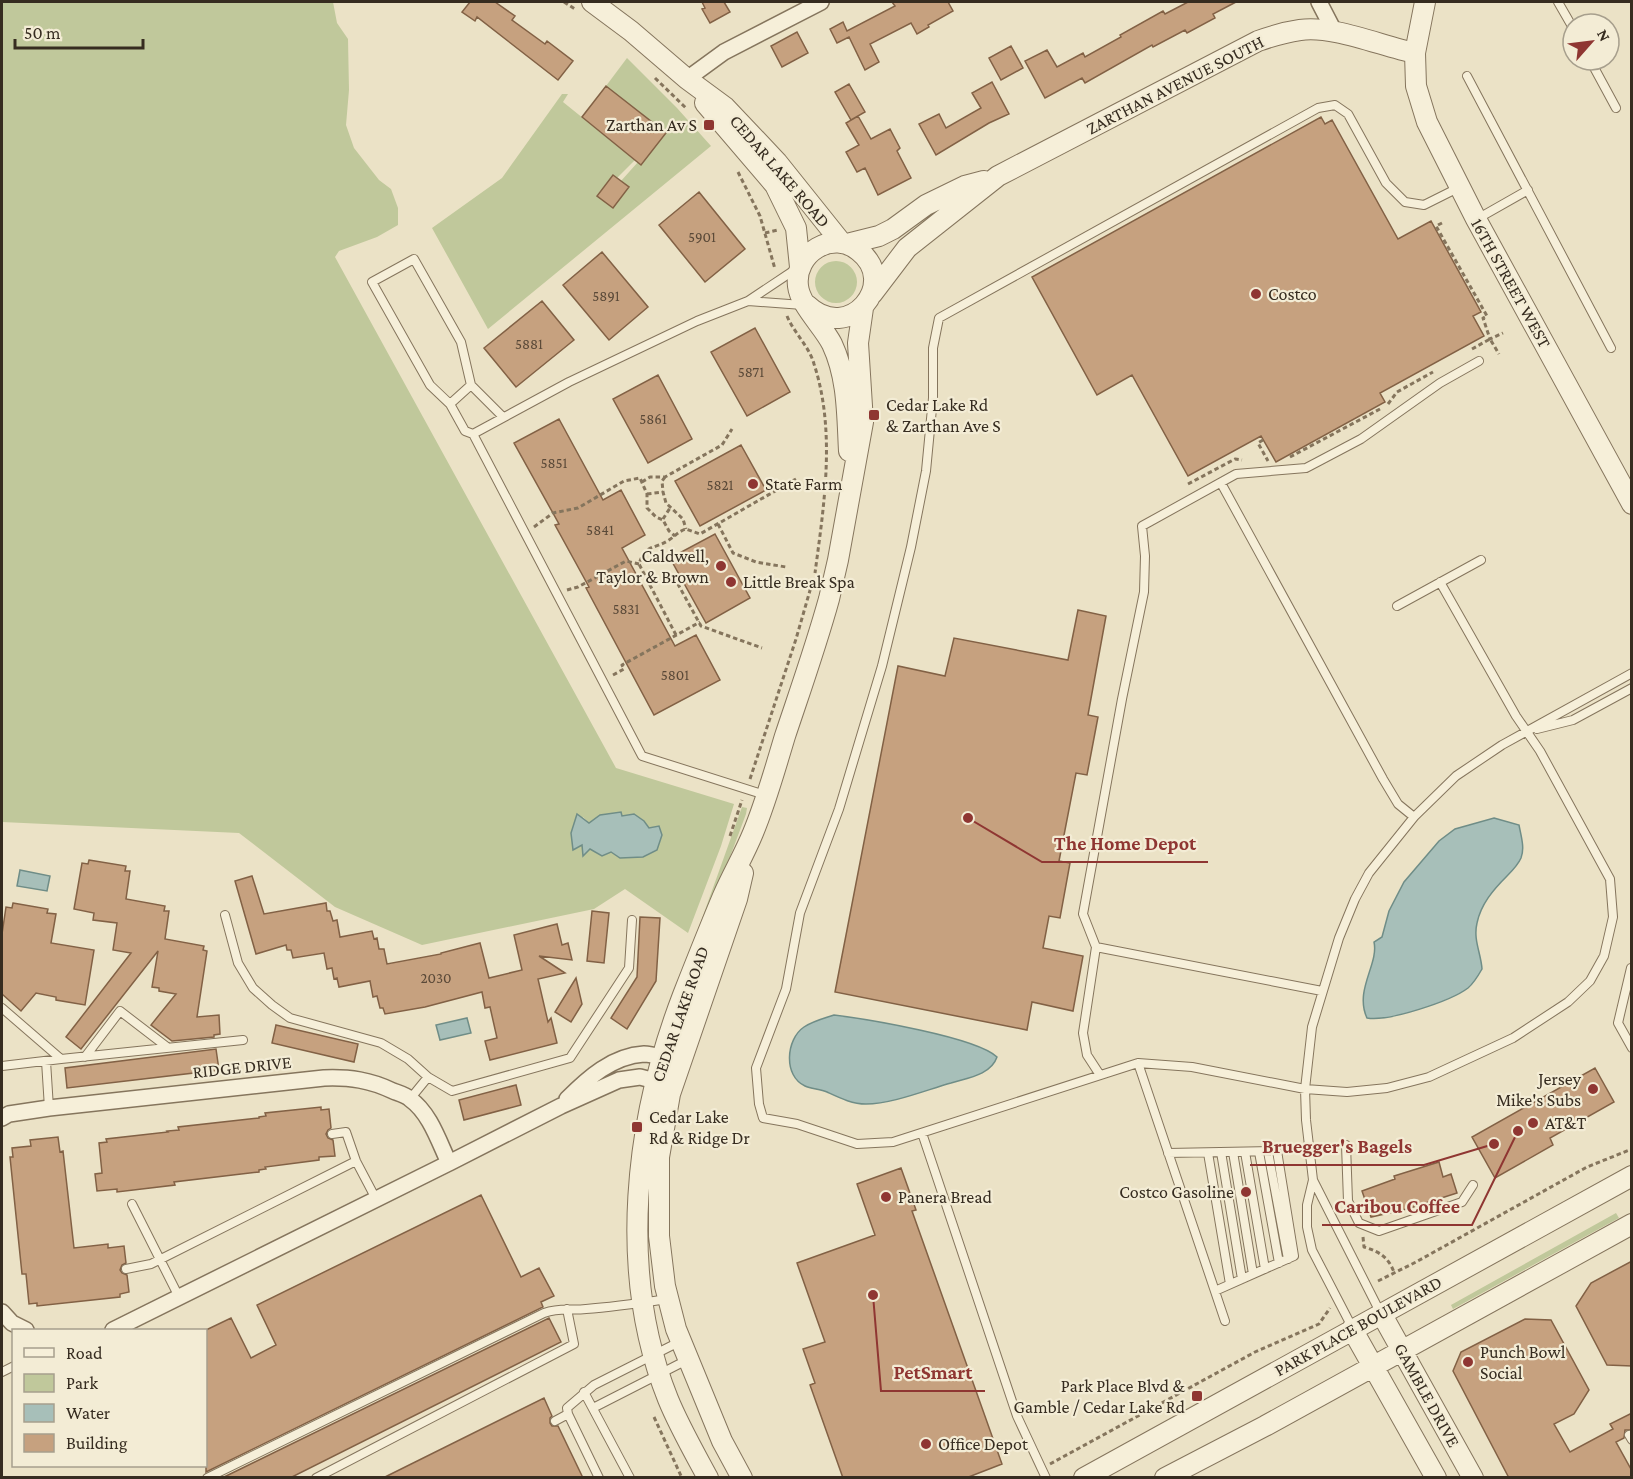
<svg xmlns="http://www.w3.org/2000/svg" width="1633" height="1479" viewBox="0 0 1633 1479" font-family="'Crimson Pro',serif">
<style>
.green{fill:#c0c89b;fill-rule:evenodd}
.water{fill:#a7bfb9;stroke:#6f8d87;stroke-width:1.5}
.building{fill:#c6a17f;stroke:#826145;stroke-width:1.5}
.lines{fill:none;stroke-linecap:round;stroke-linejoin:round}
.service-casing{stroke:#85755d;stroke-width:10}
.minor-casing{stroke:#85755d;stroke-width:18}
.tertiary-casing{stroke:#85755d;stroke-width:22}
.path{stroke:#85755d;stroke-width:3;stroke-dasharray:4.5 3;stroke-linecap:butt}
.service{stroke:#f6efd9;stroke-width:8}
.minor{stroke:#f6efd9;stroke-width:15}
.tertiary{stroke:#f6efd9;stroke-width:20}
.poi-dot{fill:#8f3632;stroke:#f3ecd5;stroke-width:2}
.labels{text-anchor:middle;stroke-width:4.5;stroke-linejoin:round;paint-order:stroke}
.number-label{font-size:15px;fill:#5a4938}
.street-label{font-size:18px;fill:#362c20;stroke:#f3ecd5}
.poi-label{font-size:18px;fill:#362c20;stroke:#f3ecd5;text-anchor:start}
.leader{fill:none;stroke:#8f3632;stroke-width:2}
.callout-dot{fill:#8f3632;stroke:#f3ecd5;stroke-width:2}
.callout-label{font-size:20px;text-anchor:middle;font-weight:bold;fill:#8f3632;stroke:#f3ecd5;stroke-width:4.5;stroke-linejoin:round;paint-order:stroke}
</style>
<rect width="100%" height="100%" fill="#ebe2c6"/>
<!-- green -->
<path class="green" d="M2,2H333L337,23L348,39L349,90L346,125L354,148L379,180L391,189L398,208V225L377,237L339,251L335,257L616,768L734,804L721,846L688,933L625,889L594,909L422,945L335,907L239,833L2,822ZM621,812L622,817L644,821L649,828L590,849L583,856V845L573,850L583,817L589,823Z
M627,58L677,108L711,146L488,329L432,228L502,178L562,94H568L563,102L635,160L617,178L613,175L597,195L613,208L621,181L638,162L641,164L666,133L606,86Z
M815 282a21 21 0 1 1 42 0a21 21 0 1 1-42 0Z
M742,807L747,808L746,814L699,940L695,938Z
M1616,1213L1619,1218L1453,1309L1451,1305Z"/>
<!-- water -->
<path class="water" d="M621,812L622,816L634,814L644,821L649,828L659,826L662,835L657,850L643,857L620,858L611,852L602,856L590,849L583,856L582,845L573,850L571,833L577,814L589,823L600,815Z
M1494,818L1519,825C1521,836 1525,848 1521,858C1518,865 1512,871 1507,876C1493,890 1481,904 1477,923C1473,940 1481,953 1482,969C1478,976 1474,983 1468,988C1451,1001 1388,1022 1367,1018C1354,990 1379,964 1374,942L1382,937L1389,911L1404,882L1439,841L1455,829Z
M20,870L50,876L47,891L17,886Z
M834,1015C866,1019 976,1037 997,1057C991,1075 967,1078 951,1083C926,1090 892,1104 866,1104C852,1104 840,1098 827,1092C820,1089 811,1089 805,1086C783,1076 786,1039 804,1027C813,1021 825,1018 834,1015Z
M467,1018L471,1033L440,1040L436,1025Z"/>
<!-- building -->
<path class="building" d="M470,2H495L515,16L512,20L545,44L547,41L573,61L558,80L477,17L475,21L462,12Z
M702,2H724L730,12L710,23L702,9L705,8Z
M892,2H948L953,11L928,25L929,27L917,34L911,23L870,44L879,62L865,70L849,37L837,43L830,29L843,22L847,31L895,6Z
M1188,2H1236L1213,14L1215,18L1187,33L1185,30L1153,47L1152,45L1085,83L1082,78L1045,98L1025,61L1047,50L1057,67L1083,53L1085,57L1121,37L1120,35L1163,11L1165,14Z
M797,32L808,53L782,67L771,46Z
M1011,46L1023,68L1001,80L989,58Z
M992,82L1009,114L989,123L936,155L919,124L939,114L946,128L981,108L972,93Z
M849,84L865,112L851,120L835,92Z
M606,86L666,133L641,165L582,117Z
M858,116L871,139L890,129L900,148L897,151L911,178L878,195L865,168L857,172L846,152L859,145L846,123Z
M1321,117L1325,124L1332,120L1398,239L1431,221L1481,312L1473,316L1484,336L1380,393L1385,402L1276,462L1261,436L1188,476L1132,375L1097,395L1032,277Z
M613,175L629,187L613,208L597,196Z
M699,192L745,249L705,282L659,225Z
M602,252L648,307L609,340L563,285Z
M542,301L574,340L516,387L484,348Z
M755,328L790,392L747,416L711,352Z
M658,375L692,439L648,463L613,399Z
M559,419L603,500L621,490L645,535L622,548L675,646L696,635L720,680L654,715L586,588L589,587L555,525L559,524L514,443Z
M741,445L766,490L700,526L675,481Z
M715,534L750,598L706,623L670,558Z
M1078,610L1106,616L1088,715L1098,717L1087,775L1076,773L1059,861L1070,863L1060,918L1049,916L1043,948L1083,956L1073,1011L1032,1002L1027,1030L835,992L898,666L945,676L954,638L1068,660Z
M89,860L126,866L125,871H130L126,899L165,906L164,911H169L165,939L204,946L203,950L207,951L197,1017L219,1015L220,1034L214,1035V1037L172,1041L151,1025L176,994L159,991V988L152,987L158,951L81,1049L66,1037L131,953L113,950L117,923L93,920L94,913L74,909L82,863L88,864Z
M252,876L264,914L326,903L327,911H330L333,921L337,920L340,937L372,931L374,939L377,938L379,949H384L387,964L441,954V953L480,943L489,978L522,970L514,935L557,924L562,945L568,943L572,960L539,956L565,973L538,979L548,1022L551,1018L557,1043L490,1060L485,1041L497,1038L490,1007L485,1008L482,992L425,1007L385,1014L383,1008H380L377,996L373,997L370,981L339,987L337,978L334,979L332,968L327,969L324,953L293,958L291,950H287L286,945L256,954L235,881Z
M13,903L48,909L47,913L56,914L51,943L94,950L85,1005L56,1000V997L36,993L21,1011L2,994V934L6,907L12,908Z
M592,911L609,913L604,963L587,961Z
M640,917L660,918L656,981L627,1029L611,1018L637,977Z
M576,978L582,1004L571,1022L555,1012Z
M276,1025L358,1044L354,1062L272,1043Z
M216,1049L219,1070L67,1088L65,1068Z
M1595,1068L1614,1102L1550,1138L1553,1145L1495,1178L1472,1137Z
M516,1085L521,1105L464,1120L459,1100Z
M321,1107V1110L329,1109L331,1128L328,1130L326,1134L328,1138L333,1140L335,1156L319,1157V1160L265,1167L266,1169L259,1170V1172L174,1182L175,1185L117,1192V1189L97,1191L95,1174L102,1173L99,1143L107,1142L106,1139L168,1132L167,1131L179,1130L178,1127L259,1118V1117L266,1116L265,1113Z
M58,1137L60,1152L63,1151L74,1248L108,1244V1248L124,1246L126,1263L122,1265L120,1270L122,1273L127,1275L129,1292L120,1294V1297L37,1306V1303L29,1304L26,1274H22L10,1157H13L12,1148L31,1146L30,1140Z
M1439,1162L1443,1177L1451,1174L1457,1193L1407,1209L1371,1217L1362,1191L1395,1179L1394,1176Z
M901,1168L916,1210L912,1211L1002,1464L966,1478H843L810,1385L815,1383L803,1349L825,1342L797,1263L875,1235L857,1184Z
M481,1195L521,1277L539,1268L554,1296L541,1302L543,1307L206,1472V1330L231,1318L251,1358L276,1345L257,1305Z
M1632,1261V1366L1607,1365L1576,1306L1591,1283Z
M549,1318L561,1342L290,1478H222Z
M1525,1319L1551,1320L1589,1390L1574,1414L1554,1424L1570,1452L1613,1429L1610,1424L1632,1413V1430H1625L1624,1438L1616,1442L1632,1471V1478H1509L1453,1371L1461,1352Z
M544,1398L552,1416L550,1418V1423L552,1426H558L583,1478H383Z"/>
<g class="lines">
<!-- service casing -->
<g class="service-casing">
<path id="service" d="M1558,2L1573,28
M1590,60L1616,108
M1467,76L1611,348
M1477,219L1528,190
M748,301L803,305
M450,404L471,385
M503,417L471,385L461,342L414,259L372,282L430,385L450,404L465,431L473,434L569,382L697,321L748,301L796,269
M473,434L642,756L765,795
M1221,483L1383,779L1398,804L1414,817
M1440,582L1516,716L1540,751L1610,879L1613,917L1604,956L1590,981L1568,1002L1513,1038L1429,1077L1387,1088L1347,1092L1305,1089L1192,1067L1138,1063L893,1142L857,1144L797,1124L763,1118L759,1104L756,1068L786,989L800,913L839,809L882,666L911,547L926,471L933,398V348L939,318L1318,108L1335,105L1348,114L1386,183L1405,202L1424,205L1458,188
M1397,606L1481,560
M1537,729L1573,720L1632,688
M225,915L238,963L253,988L272,1005L290,1018L381,1043L408,1059L428,1077L452,1091L570,1058L629,968L632,920
M1096,947L1322,991
M1631,968L1618,1023L1632,1048
M2,1008L61,1059L243,1040
M85,1057L120,1011L167,1047
M46,1061L49,1108
M1138,1063L1225,1321
M2,1066L61,1059
M1100,1075L1087,1055L1083,1033L1096,947L1083,914L1122,699L1144,592L1145,556L1142,526L1236,474L1306,468L1361,439L1440,383L1479,361
M410,1099L428,1077
M922,1133L1017,1416L1046,1478
M332,1134L346,1132L356,1161L376,1199
M1346,1145L1348,1201L1359,1223L1379,1231L1462,1202L1473,1185
M1221,1152L1242,1279
M1233,1152L1253,1274
M1245,1152L1265,1269
M1259,1152L1279,1263
M1268,1152L1288,1259
M1168,1153L1277,1151L1294,1256L1215,1291
M1208,1153L1230,1284
M1313,1180L1380,1312
M132,1204L179,1297
M126,1269L151,1264L356,1161
M1352,1327L1312,1250L1307,1227V1205L1313,1180L1306,1120L1305,1089L1312,1027L1339,938L1355,899L1369,873L1414,817L1456,776L1502,745L1632,673
M2,1372L14,1366
M584,1392L630,1478
M593,1408L687,1360
M555,1421L568,1414
M1629,1435L1632,1440
M207,1478L544,1313C562,1307 569,1311 586,1309C613,1307 640,1303 667,1299
M316,1478L574,1344L567,1309
M599,1478L568,1414L567,1408L594,1385L679,1342"/>
</g>
<!-- minor casing -->
<g class="minor-casing">
<path id="minor" d="M1319,2L1334,31
M687,79L724,52L821,2
M567,1099C588,1078 612,1056 644,1054C652,1054 663,1058 672,1060
M2,1118L9,1114L49,1108L324,1078C350,1077 370,1080 393,1091C398,1093 406,1095 410,1099C430,1113 439,1142 449,1163L113,1330
M449,1163L561,1106L619,1080L640,1077L667,1084
M2,1312L12,1323L26,1330"/>
</g>
<!-- tertiary casing -->
<g class="tertiary-casing">
<path id="tertiary" d="M592,2L631,31L687,79L725,107L777,162L841,242
M1425,2L1415,53L1416,86L1427,122L1476,219L1632,504
M705,103L775,185L796,228L800,267
M847,244L879,236L893,229L926,205L965,186L984,181
M872,294L907,248L998,176L1258,41C1272,36 1286,32 1300,30C1333,25 1381,46 1415,53
M807,305C849,345 900,283 859,251C833,229 794,253 798,286C800,305 823,326 832,344C848,378 847,415 849,451
M1381,1313L1473,1478
M1352,1329L1436,1478
M708,1478C694,1452 679,1426 668,1399C617,1272 635,1120 683,995C696,962 709,929 723,896C732,875 744,855 753,833C766,802 775,769 785,736C800,691 816,646 829,599L838,560L863,422L858,343L863,308
M742,1478L722,1441L676,1329L665,1286L659,1236V1157L670,1094L737,899L743,873
M1084,1478L1632,1176
M1165,1478L1265,1426L1632,1224"/>
</g>
<!-- path -->
<path class="path" d="M564,2L575,9
M655,78L687,109
M738,172L760,216L775,269
M1442,223L1436,226L1487,316L1483,318L1490,339L1503,333
M765,233L778,230
M787,316C794,333 809,346 814,364C836,431 824,505 815,573
M1472,349L1490,339L1499,354
M1388,404L1397,392L1433,372
M1263,440L1258,443L1268,461
M1290,457L1380,409
M665,477L662,481L663,492L666,503L683,519L686,529
M642,482L650,477H665L722,445L732,429
M1188,484L1235,459L1242,460
M647,494L663,492
M663,519L670,508
M718,524L733,553L756,562L786,567
M534,527L553,513L578,508L624,481L640,478L647,494V508L656,517L663,520L669,531L675,536
M674,577L701,626L762,648
M567,590L578,587L626,561L639,564
M676,635L639,564C646,543 654,550 669,540C675,536 679,531 686,529L700,534L796,479
M613,675L624,669L622,665L700,622
M750,779L796,639L813,580
M730,836L742,800
M1363,1237L1364,1247C1380,1252 1388,1257 1394,1272
M1378,1281L1416,1262L1587,1167L1632,1149
M654,1417L682,1478
M1050,1464L1255,1352L1319,1324L1330,1308"/>
<!-- service -->
<use href="#service" class="service"/>
<!-- minor -->
<use href="#minor" class="minor"/>
<!-- tertiary -->
<use href="#tertiary" class="tertiary"/>
</g>
<!-- markers -->
<g class="poi-dot">
<rect x="703" y="119" width="12" height="12" rx="3"/>
<circle cx="1256" cy="294" r="6"/>
<rect x="868" y="409" width="12" height="12" rx="3"/>
<circle cx="753" cy="484" r="6"/>
<circle cx="721" cy="566" r="6"/>
<circle cx="731" cy="582" r="6"/>
<circle cx="1593" cy="1089" r="6"/>
<circle cx="1533" cy="1123" r="6"/>
<rect x="631" y="1121" width="12" height="12" rx="3"/>
<circle cx="1246" cy="1192" r="6"/>
<circle cx="886" cy="1197" r="6"/>
<circle cx="1468" cy="1362" r="6"/>
<rect x="1191" y="1390" width="12" height="12" rx="3"/>
<circle cx="926" cy="1444" r="6"/>
</g>
<g class="labels">
<!-- number labels -->
<g class="number-label">
<text x="702" y="242">5901</text>
<text x="606" y="301">5891</text>
<text x="529" y="349">5881</text>
<text x="751" y="377">5871</text>
<text x="653" y="424">5861</text>
<text x="554" y="468">5851</text>
<text x="720" y="490">5821</text>
<text x="600" y="535">5841</text>
<text x="626" y="614">5831</text>
<text x="675" y="680">5801</text>
<text x="436" y="983">2030</text>
</g>
<!-- street labels -->
<g class="street-label">
<text transform="translate(1175 85) rotate(-27)" y="6">ZARTHAN AVENUE SOUTH</text>
<text transform="translate(780 171) rotate(49)" y="6">CEDAR LAKE ROAD</text>
<text transform="translate(1511 283) rotate(61)" y="6">16TH STREET WEST</text>
<text transform="translate(680 1014) rotate(-71)" y="6">CEDAR LAKE ROAD</text>
<text transform="translate(242 1067) rotate(-6)" y="6">RIDGE DRIVE</text>
<text transform="translate(1358 1326) rotate(-29)" y="6">PARK PLACE BOULEVARD</text>
<text transform="translate(1427 1395) rotate(61)" y="6">GAMBLE DRIVE</text>
</g>
<!-- poi labels -->
<g class="poi-label">
<text x="697" y="131" text-anchor="end">Zarthan Av S</text>
<text x="1268" y="300">Costco</text>
<text x="886" y="411">Cedar Lake Rd<tspan x="886" dy="21">&amp; Zarthan Ave S</tspan></text>
<text x="765" y="490">State Farm</text>
<text x="709" y="562" text-anchor="end">Caldwell,<tspan x="709" dy="21">Taylor &amp; Brown</tspan></text>
<text x="743" y="588">Little Break Spa</text>
<text x="1581" y="1085" text-anchor="end">Jersey<tspan x="1581" dy="21">Mike's Subs</tspan></text>
<text x="649" y="1123">Cedar Lake<tspan x="649" dy="21">Rd &amp; Ridge Dr</tspan></text>
<text x="1545" y="1129">AT&amp;T</text>
<text x="1234" y="1198" text-anchor="end">Costco Gasoline</text>
<text x="898" y="1203">Panera Bread</text>
<text x="1480" y="1358">Punch Bowl<tspan x="1480" dy="21">Social</tspan></text>
<text x="1185" y="1392" text-anchor="end">Park Place Blvd &amp;<tspan x="1185" dy="21">Gamble / Cedar Lake Rd</tspan></text>
<text x="938" y="1450">Office Depot</text>
</g>
</g>
<!-- callouts -->
<path class="leader" d="M968 818L1042 862H1208M1494 1144L1424 1165H1250M1518 1131L1472 1225H1322M873 1295L881 1391H985"/>
<g class="callout-dot">
<circle cx="968" cy="818" r="6"/>
<circle cx="1494" cy="1144" r="6"/>
<circle cx="1518" cy="1131" r="6"/>
<circle cx="873" cy="1295" r="6"/>
</g>
<g class="callout-label">
<text x="1125" y="850">The Home Depot</text>
<text x="1337" y="1153">Bruegger's Bagels</text>
<text x="1397" y="1213">Caribou Coffee</text>
<text x="933" y="1379">PetSmart</text>
</g>
<!-- border -->
<rect width="1633" height="1479" fill="none" stroke="#362c20" stroke-width="6"/>
<!-- legend -->
<rect x="12" y="1329" width="195" height="138" fill="#f3ecd5" stroke="#a79f8d" stroke-width="1.5"/>
<rect x="24" y="1348" width="30" height="9" fill="#f6efd9" stroke="#a79f8d" stroke-width="1.5"/>
<text x="66" y="1359" font-size="18" fill="#362c20">Road</text>
<rect x="24" y="1374" width="30" height="18" fill="#c0c89b" stroke="#a79f8d" stroke-width="1.5"/>
<text x="66" y="1389" font-size="18" fill="#362c20">Park</text>
<rect x="24" y="1404" width="30" height="18" fill="#a7bfb9" stroke="#a79f8d" stroke-width="1.5"/>
<text x="66" y="1419" font-size="18" fill="#362c20">Water</text>
<rect x="24" y="1434" width="30" height="18" fill="#c6a17f" stroke="#a79f8d" stroke-width="1.5"/>
<text x="66" y="1449" font-size="18" fill="#362c20">Building</text>
<!-- north arrow -->
<g transform="translate(1591 42) rotate(62)"><circle r="28" fill="#f3ecd5" stroke="#a79f8d" stroke-width="1.5"/>
<path d="M0-4.5L10 22L0 15L-10 22Z" fill="#8f3632"/>
<text y="-9" font-size="16" font-weight="bold" text-anchor="middle" fill="#362c20">N</text>
</g>
<!-- scale -->
<path d="M15 39v9h128v-9" fill="none" stroke="#362c20" stroke-width="3"/>
<text x="24" y="39" font-size="18" fill="#362c20" stroke="#f3ecd5" stroke-width="4.5" paint-order="stroke">50 m</text>
</svg>
